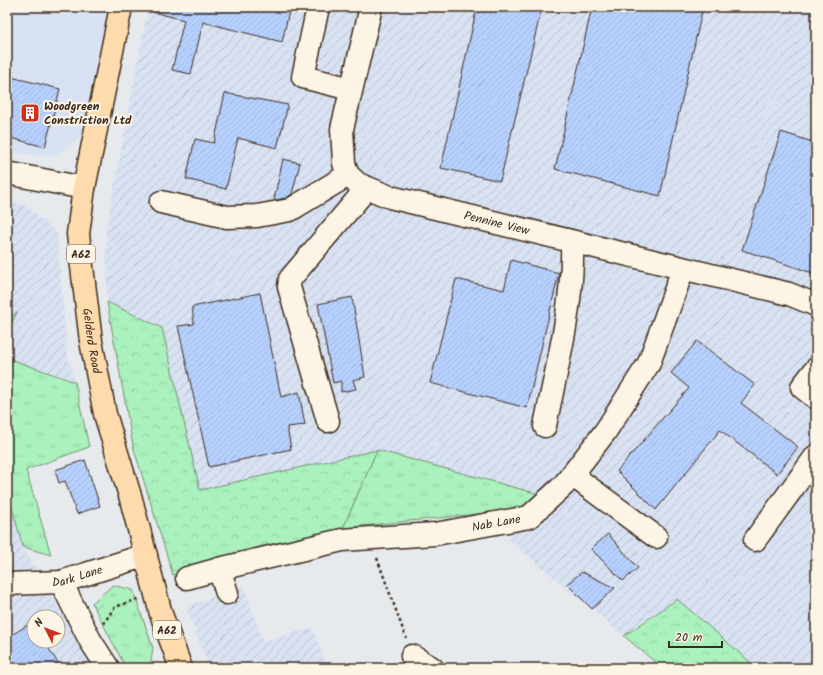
<svg xmlns="http://www.w3.org/2000/svg" width="823" height="675" viewBox="0 0 823 675" font-family="Kalam,sans-serif">
<style>
.built{fill:#d9e2f2}
.industrial{fill:url(#industrial-furrows);fill-rule:evenodd}
.grass{fill:url(#grass-tufts);stroke:#728e6e}
.forest{fill:url(#forest-crowns);stroke:#728e6e}
.building{fill:url(#building-hatch);stroke:#3b2a1e}
.lines{fill:none;stroke-linecap:round;stroke-linejoin:round}
.minor-casing{stroke:#3b2a1e;stroke-width:25}
.major-casing{stroke:#3b2a1e;stroke-width:25}
.path{stroke:#3b2a1e;stroke-width:2.5;stroke-dasharray:3 3;stroke-linecap:butt}
.minor{stroke:#fcf5e5;stroke-width:22}
.major{stroke:#fedbac;stroke-width:22}
.labels{text-anchor:middle;stroke-width:4;stroke-linejoin:round;paint-order:stroke}
.shield{fill:#fcf5e5;stroke:#75675a;stroke-width:1}
.shield-label{font-size:11px;font-weight:bold;fill:#3b2a1e}
.poi-label{font-size:12px;font-weight:bold;fill:#3b2a1e;stroke:#fcf5e5;text-anchor:start}
.street-label{font-size:12px;fill:#3b2a1e;stroke:#fcf5e5}
</style>
<defs>
<pattern id="industrial-furrows" width="10" height="10" patternUnits="userSpaceOnUse"><rect width="10" height="10" fill="#d9e2f2"/><path d="M-1 1l2-2M0 10L10 0M9 11l2-2" fill="none" stroke="#bbc2cf"/></pattern>
<pattern id="grass-tufts" width="24" height="20" patternUnits="userSpaceOnUse"><rect width="24" height="20" fill="#aaf1bd"/><path d="M3 7l-1-3M5 7V3M7 7l1-3M15 17l-1-3M17 17v-4M19 17l1-3" fill="none" stroke="#93cfa2"/></pattern>
<pattern id="forest-crowns" width="20" height="18" patternUnits="userSpaceOnUse"><rect width="20" height="18" fill="#aaf1bd"/><path d="M2 6a3 3 0 1 1 6 0M12 15a3 3 0 1 1 6 0" fill="none" stroke="#93cfa2"/></pattern>
<pattern id="building-hatch" width="6" height="6" patternUnits="userSpaceOnUse"><rect width="6" height="6" fill="#b7d1ff"/><path d="M-1 1l2-2M0 6l6-6M5 7l2-2" fill="none" stroke="#9eb4da"/></pattern>
</defs>
<rect width="100%" height="100%" fill="#e7eaed"/>
<filter id="ink" filterUnits="userSpaceOnUse"><feTurbulence type="fractalNoise" baseFrequency=".025" numOctaves="2"/><feDisplacementMap in="SourceGraphic" scale="8" xChannelSelector="R" yChannelSelector="G"/><feConvolveMatrix kernelMatrix="1 2 1 2 8 2 1 2 1" color-interpolation-filters="sRGB"/></filter>
<g filter="url(#ink)">
<!-- built -->
<path class="built" d="M7,7H109L82,135L55,157L7,153Z"/>
<!-- industrial -->
<path class="industrial" d="M148,7H816V668H757L677,599L624,636L507,538L556,499L377,450L200,490L162,329L107,302L106,230Z
M7,200L25,205L57,233L67,353L75,382L7,358V333L16,313L7,320Z
M7,490L23,547L94,668H7ZM34,617H58V641H34Z
M244,587L263,641L313,628L327,668H209L186,606Z"/>
<!-- grass -->
<path class="grass" d="M17,312L7,333V320Z
M7,358L75,382L89,447L26,470L51,555L23,547L7,490Z
M377,450L557,499L524,509L343,528Z
M113,585L133,590L153,648L150,668H126L92,603Z"/>
<!-- forest -->
<path class="forest" d="M107,302L162,328L200,490L377,450L343,528L173,575L133,446Z
M677,599L757,668H662L624,636Z"/>
<!-- building -->
<path class="building" d="M153,7H290L282,42L203,22L191,74L172,70L184,20L153,12Z
M477,7H542L500,181L441,168Z
M592,7H703L660,196L555,169Z
M7,76L60,89L45,147L7,137Z
M225,93L288,105L277,148L238,138L226,189L186,179L195,139L214,143Z
M781,132L816,143V274L742,250Z
M283,159L300,163L292,194L286,198L276,200L274,199Z
M511,260L559,273L527,408L430,383L456,279L504,290Z
M260,293L281,397L299,392L305,425L287,427L291,449L209,467L178,326L194,324L192,307Z
M352,297L365,377L353,380L356,389L341,392V381L333,383L318,304Z
M697,341L755,385L741,403L798,447L777,474L720,430L656,510L617,471L689,388L671,373Z
M85,460L100,506L77,514L65,481L59,483L55,470Z
M608,534L638,568L623,581L591,549Z
M582,572L615,588L592,609L567,584Z
M34,621V641H44L61,668H7V638Z"/>
<g class="lines">
<!-- minor casing -->
<g class="minor-casing">
<g id="minor">
<path d="M318,7L303,77L351,89"/>
<path id="s1" d="M371,7L342,129L344,163L348,175L358,184L390,197L789,294L816,305"/>
<path d="M7,173L84,188"/>
<path d="M161,202L227,217L257,216L290,210L348,175"/>
<path d="M816,369L802,387L816,398"/>
<path d="M328,421L289,287L290,279L367,188"/>
<path d="M545,426C557,365 574,304 572,242"/>
<path d="M572,475L656,537"/>
<path d="M755,540L816,456"/>
<path d="M219,569L227,593"/>
<path id="s2" d="M187,578L219,569L342,540L435,534L529,517L564,485L605,432L649,363L683,269"/>
<path d="M61,582L90,640L108,668"/>
<path id="s3" d="M7,584L61,582L146,555"/>
<path d="M412,656L432,668"/>
</g>
</g>
<!-- major casing -->
<g class="major-casing">
<g id="major">
<path id="s4" d="M121,7L84,188L78,234L91,341L105,414L131,499L161,614L181,668"/>
</g>
</g>
<!-- path -->
<path class="path" d="M377,558L406,638
M103,624L115,607L138,599"/>
<!-- minor -->
<use href="#minor" class="minor"/>
<!-- major -->
<use href="#major" class="major"/>
</g>
</g>
<!-- icons -->
<defs>
<g id="building-square" transform="scale(1)"><rect x="-9" y="-9" width="18" height="18" rx="4" fill="#c8321e" stroke="#fcf5e5"/><path d="M-4-6H4V6H1V3H-1V6H-4ZM-2.5-4.3h1.7v1.8h-1.7ZM.8-4.3h1.7v1.8H.8ZM-2.5-1h1.7V.8h-1.7ZM.8-1h1.7V.8H.8Z" fill="#fff"/></g>
</defs>
<g fill-rule="evenodd">
<use href="#building-square" x="30" y="113"/>
</g>
<g class="labels">
<!-- shield labels -->
<g class="shield">
<rect x="67" y="245" width="28" height="18" rx="3"/>
<rect x="153" y="621" width="28" height="18" rx="3"/>
</g>
<g class="shield-label">
<text x="81" y="258">A62</text>
<text x="167" y="634">A62</text>
</g>
<!-- poi labels -->
<g class="poi-label">
<text x="44" y="110">Woodgreen<tspan x="44" dy="14">Constriction Ltd</tspan></text>
</g>
<!-- street labels -->
<g class="street-label">
<text dy="4" stroke="none"><textPath href="#s1" startOffset="330">Pennine View</textPath></text>
<text dy="4" stroke="none"><textPath href="#s4" startOffset="339">Gelderd Road</textPath></text>
<text dy="4" stroke="none"><textPath href="#s2" startOffset="315">Nab Lane</textPath></text>
<text dy="4" stroke="none"><textPath href="#s3" startOffset="71">Dark Lane</textPath></text>
</g>
</g>
<!-- margin -->
<rect width="823" height="675" fill="none" stroke="#fcf5e5" stroke-width="24"/>
<rect x="12" y="12" width="799" height="651" fill="none" stroke="#3b2a1e" stroke-width="1.5" filter="url(#ink)"/>
<!-- north arrow -->
<g transform="translate(46 629) rotate(312)"><circle r="19" fill="#fcf5e5" stroke="#afa495"/>
<path d="M0-3L7 15L0 10L-7 15Z" fill="#c8321e"/>
<text y="-6" font-size="11" font-weight="bold" text-anchor="middle" fill="#3b2a1e">N</text>
</g>
<!-- scale -->
<path d="M669 641v6h53v-6" fill="none" stroke="#3b2a1e" stroke-width="2"/>
<text x="675" y="641" font-size="12" fill="#3b2a1e" stroke="#fcf5e5" stroke-width="3" paint-order="stroke">20 m</text>
</svg>
